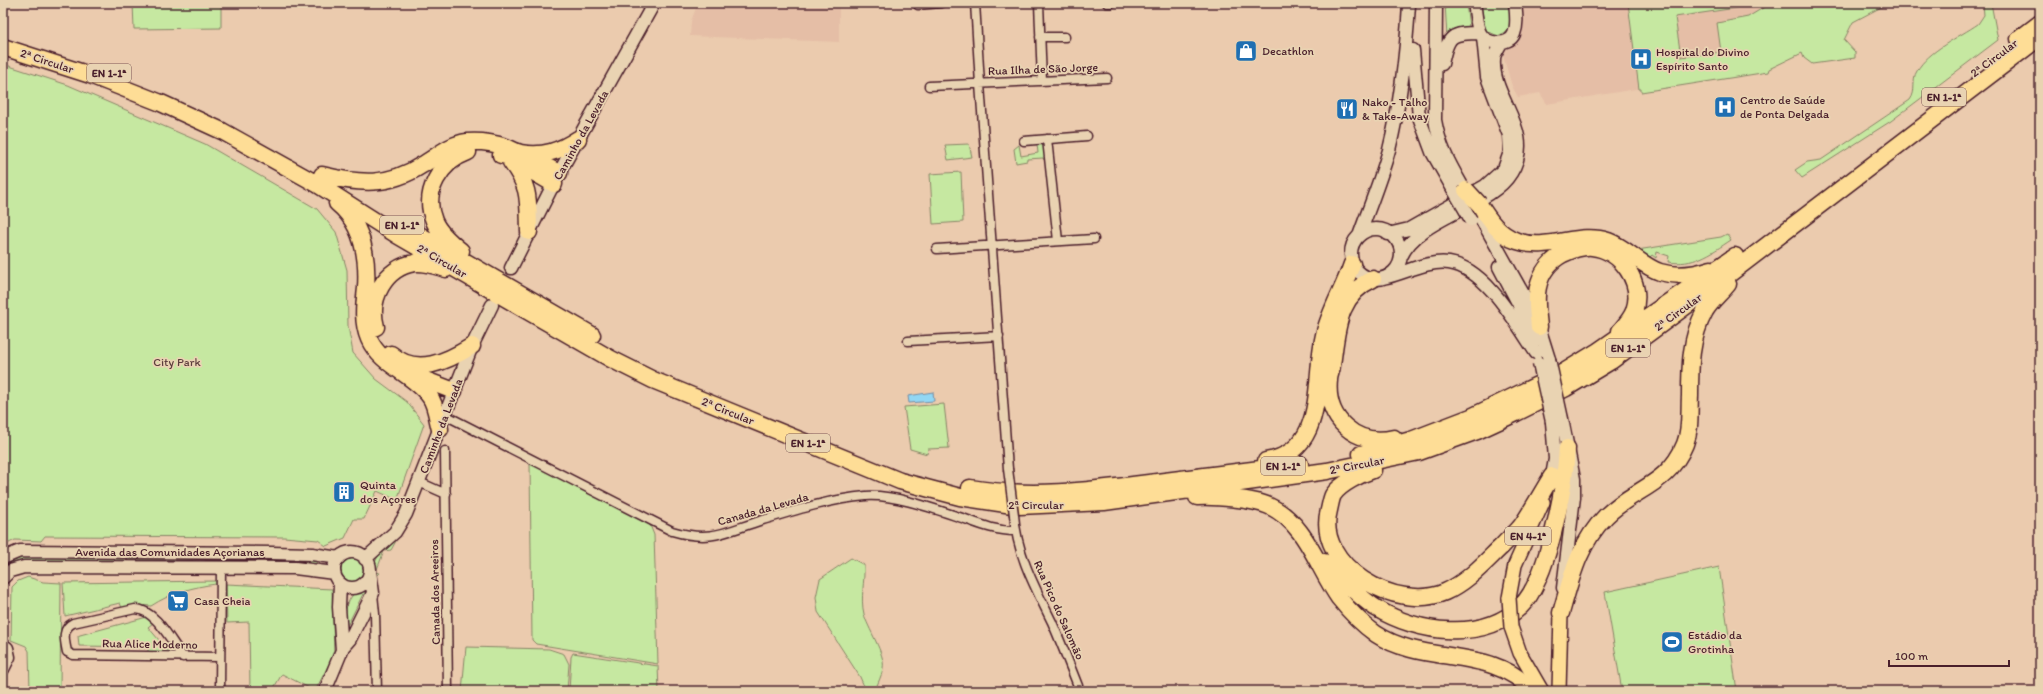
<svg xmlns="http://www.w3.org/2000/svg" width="2043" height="694" viewBox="0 0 2043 694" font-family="Itim,sans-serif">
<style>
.built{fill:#e5bea6}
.green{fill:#c6e8a1;stroke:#888466}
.water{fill:#92d7f4;stroke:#758da4}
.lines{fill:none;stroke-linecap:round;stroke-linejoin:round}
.street-casing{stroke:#4a1f2b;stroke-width:11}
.secondary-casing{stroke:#4a1f2b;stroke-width:15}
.primary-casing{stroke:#4a1f2b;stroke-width:16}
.highway-casing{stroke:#4a1f2b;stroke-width:19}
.street{stroke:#e9d3b2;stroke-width:8}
.secondary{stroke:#e9d3b2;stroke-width:12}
.primary{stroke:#fedd96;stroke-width:13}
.highway{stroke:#fedd96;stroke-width:16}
.street-bridge-casing{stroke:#4a1f2b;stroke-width:11;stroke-linecap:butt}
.secondary-bridge-casing{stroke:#4a1f2b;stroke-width:15;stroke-linecap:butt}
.primary-bridge-casing{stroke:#4a1f2b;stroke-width:16;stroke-linecap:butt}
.highway-bridge-casing{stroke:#4a1f2b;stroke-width:19;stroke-linecap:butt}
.street-bridge{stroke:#e9d3b2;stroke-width:8}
.secondary-bridge{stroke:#e9d3b2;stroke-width:12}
.primary-bridge{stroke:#fedd96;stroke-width:13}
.highway-bridge{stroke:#fedd96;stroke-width:16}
.labels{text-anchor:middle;stroke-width:3.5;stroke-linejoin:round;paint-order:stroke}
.shield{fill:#e9d3b2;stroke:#7a5554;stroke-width:1}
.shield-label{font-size:11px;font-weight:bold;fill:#4a1f2b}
.poi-label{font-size:12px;fill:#4a1f2b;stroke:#e9d3b2;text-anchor:start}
.street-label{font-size:12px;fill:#4a1f2b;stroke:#e9d3b2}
.park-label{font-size:12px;fill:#5d3d3d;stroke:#e9d3b2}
</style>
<rect width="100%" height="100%" fill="#ebcbae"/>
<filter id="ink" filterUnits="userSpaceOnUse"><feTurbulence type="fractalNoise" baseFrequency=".025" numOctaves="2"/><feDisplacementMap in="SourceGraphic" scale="8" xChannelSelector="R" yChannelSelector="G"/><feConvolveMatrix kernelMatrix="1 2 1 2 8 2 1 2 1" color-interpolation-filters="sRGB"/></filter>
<g filter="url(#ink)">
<!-- built -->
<path class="built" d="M698,3H901L839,8V42L690,36L691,21Z
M1519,3H1881L1760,68L1547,104L1540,93L1518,97L1512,86L1501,49L1507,47L1516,39Z"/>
<!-- green -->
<path class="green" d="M133,3H221V28L134,29Z
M1445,3H1466L1469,27L1451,32L1447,37Z
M1481,3H1509L1512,20L1508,31L1498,36L1487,31L1484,24Z
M1628,3H1749L1736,8L1675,17L1681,57L1721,52L1717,23L1748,17L1771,3H1889L1853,22L1844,40L1855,52V58L1812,64L1804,58L1802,53L1769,69L1768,72L1641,92V89H1639Z
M1983,3H1991L1998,40L1891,121L1802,178L1795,170L1807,162L1821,160L1910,100C1917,91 1911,80 1917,71C1928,51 1959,37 1978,24L1984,15Z
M3,64L68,85L205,144L317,209L336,232L347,270L348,326L353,353L376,379L407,402L424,424L397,500L377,491L364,519H354L345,538L326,546L318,540L284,537L45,536L41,541L15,540L3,546Z
M969,144L972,157L948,160L945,145Z
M1037,144H1042L1046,147L1047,157L1044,160L1043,158L1027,159V161L1016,163L1014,149L1019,145L1021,156L1038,153Z
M961,172L963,222L933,224L930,174Z
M1727,234L1731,240C1710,254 1693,266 1668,262L1669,256L1657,252L1656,258L1652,255L1649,258L1637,250L1721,237Z
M944,404L949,448L928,449L927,454L910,449L904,407Z
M530,463L650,525L654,535L658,664L536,644L532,640Z
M395,539L396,541L391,550L384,551L376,572L380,573L378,575L374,571C374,556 384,548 395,539Z
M195,555V562H30L15,563L3,572V562L16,556Z
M207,556L317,558L316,564L207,561Z
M851,558L864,565C865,581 860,598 864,614C867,627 886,655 883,668C882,676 877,684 875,691H866L860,677L818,612L816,597L820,579Z
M341 570a12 12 0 1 1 24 0a12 12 0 1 1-24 0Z
M1719,567L1737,691H1622L1605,592Z
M28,577L43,582L61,583L60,691H30L29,651L26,646L11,640L12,587L18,581Z
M216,581V584C192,587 171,593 151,606L138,605L122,608L120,603L65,616L63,583Z
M226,584L332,589L334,655L315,691L282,674L272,691H250L249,622L227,623Z
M357,591L365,592L367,595L366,598L363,594L347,626L351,632L349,638C343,622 343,602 357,591Z
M147,617L153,623L148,627L164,646L169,642L175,652L148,653V647L79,646L78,636L80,635Z
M466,647L549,649L564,654L569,664L567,691H462Z
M573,653L658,666L659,691H569L571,657Z"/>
<!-- water -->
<path class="water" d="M933,392L934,401L909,403L908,396Z"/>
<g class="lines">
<!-- street casing -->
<g class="street-casing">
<path id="street" d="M975,3L980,84L1008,469
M1039,3L1042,81
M1107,3H1111
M918,5L941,3
M1040,37H1065
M929,86L1107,78
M1047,139L1058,241
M1024,141L1087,136
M937,249L1094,239
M908,341L999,336
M445,415L672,531C713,543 726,531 763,520C796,510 831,499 866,496C896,494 940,511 968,520C984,526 998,531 1015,531
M445,451L448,691
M419,482L446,494
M1014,515C1017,555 1035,587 1052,622C1062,645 1071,668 1080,691
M373,594L375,614L377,691
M183,657C171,641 155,609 135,609L73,623C61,629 65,641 67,652L73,655L220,657
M220,691L221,567"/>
</g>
<!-- secondary casing -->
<g class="secondary-casing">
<path id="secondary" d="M1436,3L1435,120C1440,149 1451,166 1465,191
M1474,3C1476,13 1476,25 1480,33C1486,45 1509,46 1514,34C1518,24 1516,13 1515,3
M1413,50L1419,117L1432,152L1453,189
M1442,64C1448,35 1451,33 1480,33
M1479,215L1526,299L1539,327L1549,359
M1351 254a25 25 0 1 1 50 0a25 25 0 1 1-50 0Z
M1388,234L1409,229L1485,186L1504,169L1510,152L1509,135L1487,77L1483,37
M1359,236C1369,208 1381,179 1389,150C1401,102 1406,54 1409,5
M1401,257C1418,217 1491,207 1511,173C1537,131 1491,99 1494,59C1494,54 1499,47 1501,43
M1499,267L1518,303L1533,343
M511,268L559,173L654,3
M1387,277C1407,272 1429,260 1449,263C1486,268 1517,325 1536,353
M1562,419L1574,479V497L1563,588
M1552,422L1555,459L1552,476
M334 570a18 18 0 1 1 36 0a18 18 0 1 1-36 0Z
M3,558L20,551L271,553L312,554L339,558
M365,559L395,532L406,514L472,346L492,305
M3,578L10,571L24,567L295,568L334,573
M3,645L7,648L9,657L3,669
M343,647L350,639L373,593L370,571
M325,691L342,650L339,607L340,584"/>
</g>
<!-- primary casing -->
<g class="primary-casing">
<path id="primary" d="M1509,598L1515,565L1543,502
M1511,627L1520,653L1542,691
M1559,691L1561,613"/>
</g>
<!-- highway casing -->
<g class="highway-casing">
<path id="highway" d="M2019,39L2040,23
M3,47L90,75L161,103L222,131L317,184L397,235L524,309L611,359L653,380L900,481L960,497L1019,506L1104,502L1327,471L1419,452L1477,431L1516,413L1566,388L1611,361L1732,272L2040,37
M501,155L506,156L554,184
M525,155L559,173
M511,162C531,188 528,201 529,232
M322,175C359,184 388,187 422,165C436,157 450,144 467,142C480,141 494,143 506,147C511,149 516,152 521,153C543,157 560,151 578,139
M337,203C363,224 368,256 366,288C364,306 362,322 369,339C381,366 414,374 430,397C436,405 437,419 440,429
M1479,204C1489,220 1499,235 1517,241C1548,252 1578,231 1608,241C1627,248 1643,267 1660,272C1677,277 1696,274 1711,269
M409,229L592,335
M461,251C451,243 439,233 434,221C422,192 440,162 468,152
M1373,279C1337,295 1337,331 1332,365C1332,370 1329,375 1329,380C1325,419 1356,447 1394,438
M376,327C368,299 385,267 415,263C426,262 436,266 446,269
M1539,327C1538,315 1535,299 1538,287C1541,273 1550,261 1563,254C1572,250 1582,246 1592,247C1621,250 1644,283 1634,311C1631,319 1626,324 1620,331
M391,354C416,377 448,361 472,346
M412,375L454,391
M1361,454L1411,440L1471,417L1562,373L1598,351L1735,256
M1266,461C1328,451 1313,380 1324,335C1330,310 1344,288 1352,264
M1373,470C1361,474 1340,484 1333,495C1331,499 1330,506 1329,510C1314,566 1397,613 1445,592C1468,582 1485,562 1503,545C1509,538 1517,532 1522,525C1533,509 1542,492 1552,476
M970,488C1030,498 1088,491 1149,483C1199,477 1250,470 1300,464
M1197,497C1214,496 1254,499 1269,506C1306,523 1317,567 1339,598C1350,612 1362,624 1376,634C1424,666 1493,645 1532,691
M1324,562C1340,577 1357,596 1376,608C1417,633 1483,643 1521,606C1548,580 1565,486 1567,448
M1561,613C1571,578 1579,543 1606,516C1634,488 1668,486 1685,444C1691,429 1689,412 1690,396C1690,367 1690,338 1705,311C1711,301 1721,293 1728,284"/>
</g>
<!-- street -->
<use href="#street" class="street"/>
<!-- secondary -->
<use href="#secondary" class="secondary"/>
<!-- primary -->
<use href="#primary" class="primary"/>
<!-- highway -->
<use href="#highway" class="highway"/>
<!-- street-bridge casing -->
<g class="street-bridge-casing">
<path id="street-bridge" d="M1008,469L1014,515"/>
</g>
<!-- secondary-bridge casing -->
<g class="secondary-bridge-casing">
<path id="secondary-bridge" d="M1453,189L1471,220
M1549,359L1562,419
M1539,363L1552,422"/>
</g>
<!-- primary-bridge casing -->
<g class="primary-bridge-casing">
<path id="primary-bridge" d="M1509,598L1511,627"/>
</g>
<!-- highway-bridge casing -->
<g class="highway-bridge-casing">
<path id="highway-bridge" d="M1466,190L1479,204"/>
</g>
<!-- street-bridge -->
<use href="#street-bridge" class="street-bridge"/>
<!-- secondary-bridge -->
<use href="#secondary-bridge" class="secondary-bridge"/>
<!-- primary-bridge -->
<use href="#primary-bridge" class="primary-bridge"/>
<!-- highway-bridge -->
<use href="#highway-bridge" class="highway-bridge"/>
</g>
</g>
<!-- icons -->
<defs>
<g id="shop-square" transform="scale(1.15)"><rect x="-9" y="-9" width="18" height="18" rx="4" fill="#1f6fb2" stroke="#e9d3b2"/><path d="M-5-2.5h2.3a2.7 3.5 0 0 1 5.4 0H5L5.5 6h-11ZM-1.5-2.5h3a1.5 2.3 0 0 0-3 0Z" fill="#fff"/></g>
<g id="hospital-square" transform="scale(1.15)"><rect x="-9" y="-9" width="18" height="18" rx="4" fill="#1f6fb2" stroke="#e9d3b2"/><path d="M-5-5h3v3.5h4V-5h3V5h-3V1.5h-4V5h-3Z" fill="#fff"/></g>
<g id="restaurant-square" transform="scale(1.15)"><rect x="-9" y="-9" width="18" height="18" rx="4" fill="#1f6fb2" stroke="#e9d3b2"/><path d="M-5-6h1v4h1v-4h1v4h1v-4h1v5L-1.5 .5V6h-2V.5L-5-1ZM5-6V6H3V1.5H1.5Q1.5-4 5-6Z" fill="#fff"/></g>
<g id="building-square" transform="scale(1.15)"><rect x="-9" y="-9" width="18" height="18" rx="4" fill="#1f6fb2" stroke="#e9d3b2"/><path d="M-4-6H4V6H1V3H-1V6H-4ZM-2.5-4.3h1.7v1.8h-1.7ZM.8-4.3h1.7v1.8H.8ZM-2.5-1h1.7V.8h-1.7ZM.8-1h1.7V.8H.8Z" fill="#fff"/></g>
<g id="supermarket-square" transform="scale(1.15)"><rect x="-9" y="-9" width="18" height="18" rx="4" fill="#1f6fb2" stroke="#e9d3b2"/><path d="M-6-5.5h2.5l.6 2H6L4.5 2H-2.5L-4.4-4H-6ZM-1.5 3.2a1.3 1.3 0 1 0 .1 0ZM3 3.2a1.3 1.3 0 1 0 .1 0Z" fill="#fff"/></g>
<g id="stadium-square" transform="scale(1.15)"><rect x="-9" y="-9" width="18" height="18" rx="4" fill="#1f6fb2" stroke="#e9d3b2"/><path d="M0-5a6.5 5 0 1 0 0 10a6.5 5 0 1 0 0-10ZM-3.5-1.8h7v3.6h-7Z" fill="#fff"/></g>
</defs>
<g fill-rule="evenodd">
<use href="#shop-square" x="1246" y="51"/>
<use href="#hospital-square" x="1641" y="59"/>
<use href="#hospital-square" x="1725" y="107"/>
<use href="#restaurant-square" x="1347" y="109"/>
<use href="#building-square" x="344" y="492"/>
<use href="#supermarket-square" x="178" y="601"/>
<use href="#stadium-square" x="1672" y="642"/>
</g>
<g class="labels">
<!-- shield labels -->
<g class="shield">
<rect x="87" y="64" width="44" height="18" rx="3"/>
<rect x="1922" y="88" width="44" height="18" rx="3"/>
<rect x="380" y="216" width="44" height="18" rx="3"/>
<rect x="1606" y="339" width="44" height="18" rx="3"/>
<rect x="786" y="434" width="44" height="18" rx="3"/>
<rect x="1261" y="457" width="44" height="18" rx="3"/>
<rect x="1505" y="527" width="46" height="18" rx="3"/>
</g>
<g class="shield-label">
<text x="109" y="77">EN 1-1ª</text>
<text x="1944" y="101">EN 1-1ª</text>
<text x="402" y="229">EN 1-1ª</text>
<text x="1628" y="352">EN 1-1ª</text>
<text x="808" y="447">EN 1-1ª</text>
<text x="1283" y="470">EN 1-1ª</text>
<text x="1528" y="540">EN 4-1ª</text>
</g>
<!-- poi labels -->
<g class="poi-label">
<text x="1262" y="55">Decathlon</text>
<text x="1656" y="56">Hospital do Divino<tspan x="1656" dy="14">Espírito Santo</tspan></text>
<text x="1740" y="104">Centro de Saúde<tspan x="1740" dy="14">de Ponta Delgada</tspan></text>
<text x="1362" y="106">Nako - Talho<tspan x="1362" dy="14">&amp; Take-Away</tspan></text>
<text x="360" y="489">Quinta<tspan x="360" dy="14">dos Açores</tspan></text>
<text x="194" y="605">Casa Cheia</text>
<text x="1688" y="639">Estádio da<tspan x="1688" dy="14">Grotinha</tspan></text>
</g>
<!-- street labels -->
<g class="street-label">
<text transform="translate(1994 58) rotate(-37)" y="4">2ª Circular</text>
<text transform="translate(47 61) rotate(18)" y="4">2ª Circular</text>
<text transform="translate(1043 69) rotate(-2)" y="4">Rua Ilha de São Jorge</text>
<text transform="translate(581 135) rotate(-61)" y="4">Caminho da Levada</text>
<text transform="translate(442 261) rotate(30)" y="4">2ª Circular</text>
<text transform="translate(1678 312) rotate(-36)" y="4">2ª Circular</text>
<text transform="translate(728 411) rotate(22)" y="4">2ª Circular</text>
<text transform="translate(441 426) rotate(-69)" y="4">Caminho da Levada</text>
<text transform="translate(1357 465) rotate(-11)" y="4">2ª Circular</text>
<text x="1036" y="509">2ª Circular</text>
<text transform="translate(763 509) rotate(-16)" y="4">Canada da Levada</text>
<text x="170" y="556">Avenida das Comunidades Açorianas</text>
<text transform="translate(435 592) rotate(-91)" y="4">Canada dos Areeiros</text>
<text transform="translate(1059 610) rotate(66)" y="4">Rua Pico do Salomão</text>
<text transform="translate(150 644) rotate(1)" y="4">Rua Alice Moderno</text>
</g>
<!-- park labels -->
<g class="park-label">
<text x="177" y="366">City Park</text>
</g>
</g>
<!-- margin -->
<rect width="2043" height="694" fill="none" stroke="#e9d3b2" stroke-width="16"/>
<rect x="8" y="8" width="2027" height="678" fill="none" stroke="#4a1f2b" stroke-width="1.5" filter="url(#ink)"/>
<!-- scale -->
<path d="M1889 660v6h120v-6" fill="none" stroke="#4a1f2b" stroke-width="2"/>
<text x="1895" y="660" font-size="12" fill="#4a1f2b" stroke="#e9d3b2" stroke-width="3" paint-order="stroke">100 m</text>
</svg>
